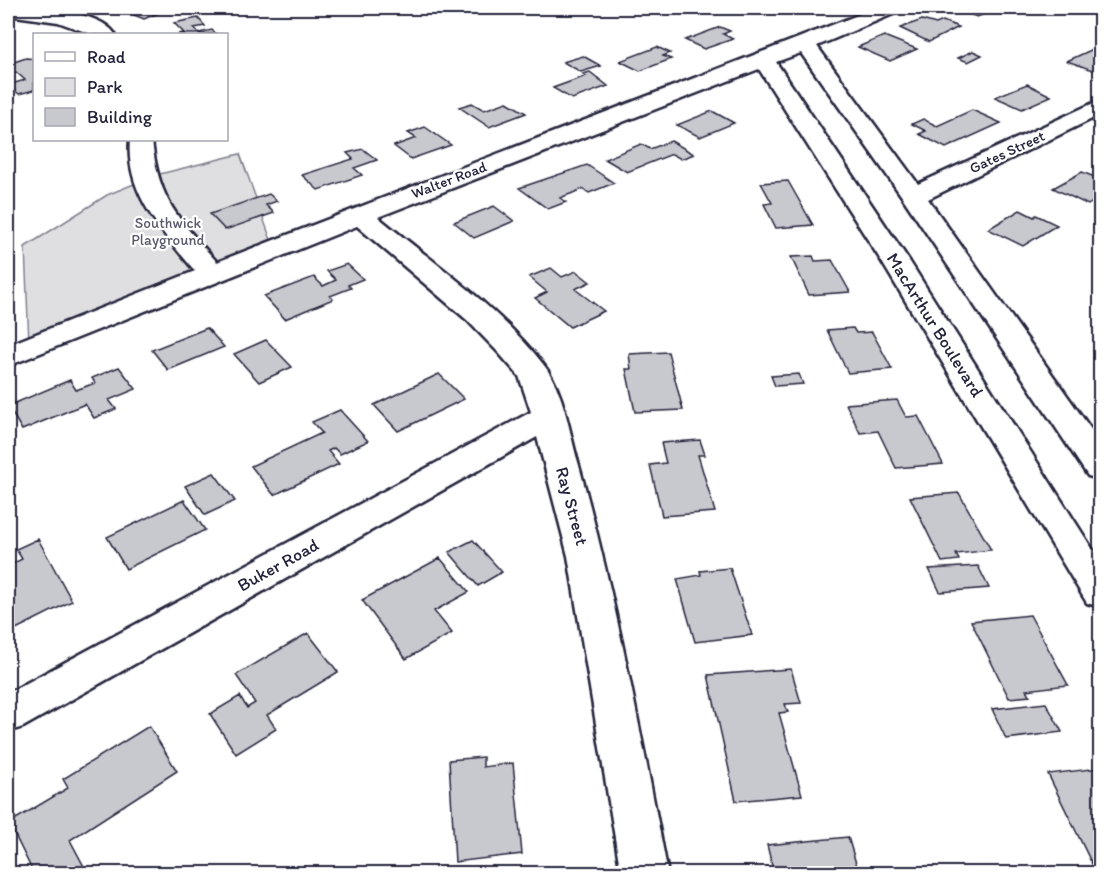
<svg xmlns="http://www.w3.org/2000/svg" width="1108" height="881" viewBox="0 0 1108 881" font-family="Itim,sans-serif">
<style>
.green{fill:#dfdfe2;stroke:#80808e;stroke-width:1.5}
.building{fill:#c8c8cf;stroke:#22223b;stroke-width:1.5}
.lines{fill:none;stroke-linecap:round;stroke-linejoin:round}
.minor-casing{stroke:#22223b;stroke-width:5}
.minor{fill:#fff;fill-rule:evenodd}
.labels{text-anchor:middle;stroke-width:4.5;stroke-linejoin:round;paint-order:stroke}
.far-street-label{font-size:15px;fill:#22223b;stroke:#fff}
.far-park-label{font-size:15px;fill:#5b5b6d;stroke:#fff}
.street-label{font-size:18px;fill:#22223b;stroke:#fff}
</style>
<rect width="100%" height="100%" fill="#fff"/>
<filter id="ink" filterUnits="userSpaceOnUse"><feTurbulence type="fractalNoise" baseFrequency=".0167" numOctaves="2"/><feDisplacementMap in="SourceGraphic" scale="12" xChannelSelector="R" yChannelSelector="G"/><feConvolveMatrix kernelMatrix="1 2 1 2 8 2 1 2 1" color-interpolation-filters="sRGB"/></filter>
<g filter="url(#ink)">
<!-- green -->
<path class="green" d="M240,154L275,251L29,344L25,247L107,195L156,175Z"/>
<!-- building -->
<path class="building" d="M160,8L166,10L144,19L119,9Z
M959,8H1000L977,17L955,9Z
M198,18L205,26L194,28L199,33L212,30L216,34H178L184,33L174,23Z
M922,20L936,24L943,21L959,27L929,42L900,28Z
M720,27L730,31L723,34L733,39L704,49L685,40Z
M884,36L917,49L890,61L858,47Z
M657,47L670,53L663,56L671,59L640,71L620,61Z
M1093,49L1100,52V71L1098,72L1067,61Z
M973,51L982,55L968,62L958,58Z
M583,56L601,66L581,72L563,62Z
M26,58L34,59V90L19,94L8,85L25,80L16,72L8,74V64Z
M590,72L608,86L572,99L553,88L586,76L583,74Z
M1027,84L1051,96L1022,109L995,97Z
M507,102L526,113L489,127L459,107L472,103L484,110Z
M972,110L1001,123L946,148L919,134L926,131L912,124L923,119L937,126Z
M712,111L734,123L700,137L677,125Z
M425,127L451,145L411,159L394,146L416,138L408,133Z
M671,141L694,154L681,159L672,154L627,172L605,159L641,144L650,149Z
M363,149L377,160L354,168L362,175L318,190L302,175L353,159L347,153Z
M587,165L614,183L589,193L583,189L560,198L566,202L548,209L519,188Z
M1082,172L1097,178L1100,176V197L1088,205L1053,188Z
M788,181L813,225L776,228L764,204L772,203L761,183Z
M269,194L277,201L266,205L274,213L225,230L210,214Z
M494,206L514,221L474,238L454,222Z
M1020,210L1034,217L1036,215L1057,225L1023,246L988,229Z
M813,256L815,261L832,260L850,292L809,295L791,257Z
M347,264L363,279L348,285L351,288L330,296L333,299L285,319L264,296L314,277L323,286L336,280L327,271Z
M551,268L562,277L576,271L590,282L575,289L604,311L570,327L535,298L547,292L529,277Z
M207,328L224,347L168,370L152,350Z
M853,328L856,333L872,332L892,369L848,373L827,330Z
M266,340L292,367L259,382L234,354Z
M668,352L683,410L635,412L626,369H631L629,354Z
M119,367L136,389L109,400L116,409L94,418L85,404L22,430L8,406L70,380L76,390L95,383L92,378Z
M439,374L464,399L398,431L374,405Z
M799,374L803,384L775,386L771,376Z
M897,400L906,417L918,416L943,464L896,468L878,431L860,433L846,404Z
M340,410L368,441L340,454L334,448L328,451L339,464L274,495L251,466L322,433L312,422Z
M700,440L705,455H698L715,512L662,516L650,465L666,463L661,443Z
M214,473L235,501L205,515L185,486Z
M959,493L991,550L956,554L959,560L942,562L910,497Z
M184,500L205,530L126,569L107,537Z
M38,539L72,601L8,633V566L22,559L16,549Z
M473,540L502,572L478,586L449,552Z
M440,558L469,592L434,611L452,633L406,659L362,600Z
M978,566L989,588L940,592L929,569Z
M730,568L752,635L695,642L677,579L701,575L700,571Z
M1030,615L1068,685L1026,690L1030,696L1009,698L971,621Z
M308,633L338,672L267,715L276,729L236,754L210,714L240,696L247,708L255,703L236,675Z
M791,669L801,703L785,704L788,712L779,713L802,795L736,801L708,675Z
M1046,703L1062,732L1006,739L992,709Z
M149,726L177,771L70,840L88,874H34L9,823L68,788L63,779Z
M483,757V767L513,763L522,854L455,862L449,760Z
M1100,768V873L1097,874L1048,774Z
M848,837L858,870L774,874L767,845Z"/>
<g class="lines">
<!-- minor casing -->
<g class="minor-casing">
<path id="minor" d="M8,8C35,8 98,9 115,34H91L58,22L8,15Z
M876,8H900L898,12L817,46L918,184L1100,100V115L928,199L1100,442V479L1088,476L903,198L801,53L776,62L910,262L1100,561V607L1087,603L882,262L759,69L378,217C434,263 498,307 543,364C564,390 569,432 578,462C616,597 641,736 668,874H621L568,556L537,437L23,727L8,732V693L531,412L519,376L498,352L467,320L357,226L8,366V345L195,271C163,233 125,193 130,140H152C158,201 178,218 217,262Z"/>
</g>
<!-- minor -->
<use href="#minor" class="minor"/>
</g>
</g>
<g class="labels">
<!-- far-street labels -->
<g class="far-street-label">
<text transform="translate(1007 152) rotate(-25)" y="5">Gates Street</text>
<text transform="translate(449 180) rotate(-21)" y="5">Walter Road</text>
</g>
<!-- far-park labels -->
<g class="far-park-label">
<text x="168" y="228">Southwick<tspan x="168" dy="17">Playground</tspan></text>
</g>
<!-- street labels -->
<g class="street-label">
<text transform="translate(935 325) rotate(58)" y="6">MacArthur Boulevard</text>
<text transform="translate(572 506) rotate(75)" y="6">Ray Street</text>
<text transform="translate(278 565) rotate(-29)" y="6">Buker Road</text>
</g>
</g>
<!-- margin -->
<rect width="1108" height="881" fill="none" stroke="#fff" stroke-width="30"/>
<rect x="15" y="15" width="1078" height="851" fill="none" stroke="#22223b" stroke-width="2" filter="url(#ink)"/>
<!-- legend -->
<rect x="33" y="33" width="195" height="108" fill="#ffffff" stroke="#a7a7b1" stroke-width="1.5"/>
<rect x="45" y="52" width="30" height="9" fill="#ffffff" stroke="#a7a7b1" stroke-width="1.5"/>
<text x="87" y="63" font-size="18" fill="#22223b">Road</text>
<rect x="45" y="78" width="30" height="18" fill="#dfdfe2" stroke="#a7a7b1" stroke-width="1.5"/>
<text x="87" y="93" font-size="18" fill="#22223b">Park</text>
<rect x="45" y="108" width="30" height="18" fill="#c8c8cf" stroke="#a7a7b1" stroke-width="1.5"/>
<text x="87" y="123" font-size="18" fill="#22223b">Building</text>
</svg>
